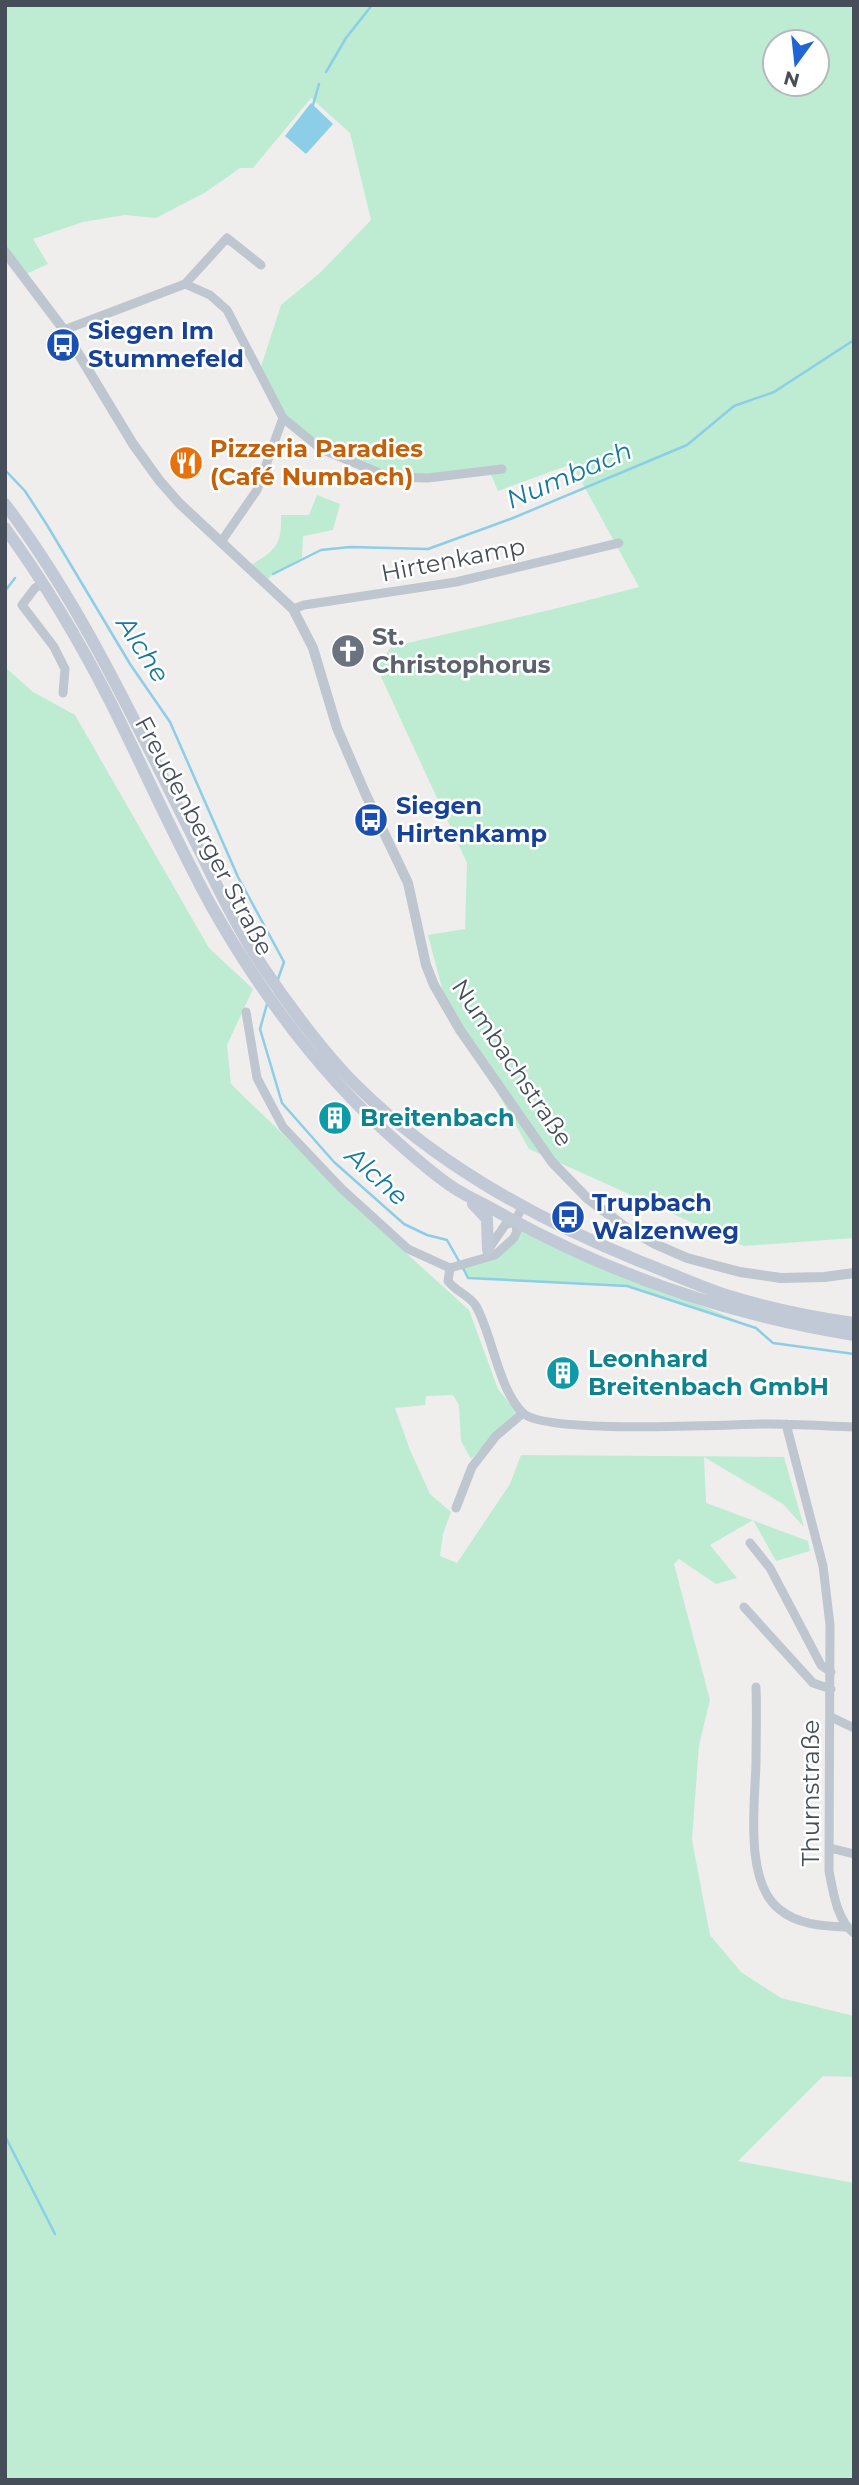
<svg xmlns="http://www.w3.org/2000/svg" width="859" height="2485" viewBox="0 0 859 2485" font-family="Montserrat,sans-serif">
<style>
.green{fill:#bdecd2;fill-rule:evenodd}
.water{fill:#8ccee7}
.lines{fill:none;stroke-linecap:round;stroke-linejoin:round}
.stream{stroke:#8ccee7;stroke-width:2.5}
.minor{stroke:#bec6cf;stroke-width:9}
.tertiary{stroke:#bec6cf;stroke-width:10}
.secondary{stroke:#c0c9d5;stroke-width:12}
.labels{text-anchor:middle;stroke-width:5;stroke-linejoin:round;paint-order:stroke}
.transit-label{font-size:24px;font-weight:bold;fill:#164399;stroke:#fff;text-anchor:start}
.food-label{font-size:24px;font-weight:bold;fill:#c56008;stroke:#fff;text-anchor:start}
.street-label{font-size:24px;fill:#464f59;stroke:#fff}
.worship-label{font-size:24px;font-weight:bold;fill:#5b616d;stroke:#fff;text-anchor:start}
.culture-label{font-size:24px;font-weight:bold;fill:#0d838f;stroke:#fff;text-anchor:start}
.water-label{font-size:26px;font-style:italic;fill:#137aa0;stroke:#fff}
</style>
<rect width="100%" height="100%" fill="#f0eded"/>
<!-- green -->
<path class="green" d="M5,5H854V1238L744,1246L529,1149L444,996L428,935L465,929L467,863L377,668L391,647L562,607L639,587L572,464L498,491L491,475L499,471L389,477L321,449L283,418L260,370L281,305L321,272L371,220L350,133L311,98L253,168H240L206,192L156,218L125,215L83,222L33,239L48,264L24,275L5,252ZM775,42H817V84H775Z
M317,495L340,504L333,530L303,536L302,558L273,574L265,582L248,567C274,551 282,547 281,515H309Z
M5,667L33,692L75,715L209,948L253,989L227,1045L231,1084L405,1252L469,1310L498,1389L516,1412L471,1459L461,1441L459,1405L453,1395L426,1396L425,1405L395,1408L410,1450L430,1494L451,1512L443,1534L440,1556L457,1563L510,1484L521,1455L784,1457L804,1527L783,1504L704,1457L706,1503L808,1541L810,1551L776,1561L753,1520L710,1545L737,1578L716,1584L679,1559L674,1564L710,1700L699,1745L692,1840L710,1935L741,1972L781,1998L854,2016V2077L823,2076L738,2161L854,2183V2480H5Z
M515,1221L581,1255L755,1328L627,1286L468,1278L459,1264L476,1261L514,1238Z"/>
<!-- water -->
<path class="water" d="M311,103L333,124L306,154L285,136Z"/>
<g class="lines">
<!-- stream -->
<path class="stream" d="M326,72L346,38L372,5
M313,105L319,84
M5,470L25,491L47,525L130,664L170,722L238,877L284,962L277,982
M273,574L321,550L350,547L428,549L513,518L687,445L734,406L774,392L854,340
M5,591L15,578
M267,1004L260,1029L282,1103L334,1162L404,1224L427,1235L447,1240L460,1263
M463,1268L468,1278L627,1286L756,1328L773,1343L854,1354
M5,2136L55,2234"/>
<!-- minor -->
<path class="minor" d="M185,284L227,238L261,265
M64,330L185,284L210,295L227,310L283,418L321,449L389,477L428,478L502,469
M221,542L257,490L283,418
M43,583L35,588L22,605L54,647L65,669L63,693
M293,609L304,605L456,582L619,543
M246,1012L257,1078L283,1127L342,1189L408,1249L450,1268
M488,1250L505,1225L515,1221
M450,1268L448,1281C455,1291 469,1295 476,1306C492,1334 499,1391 523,1413C546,1435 728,1424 768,1424C797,1424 825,1426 854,1427
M450,1268L495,1255L514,1238L517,1231L515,1221L523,1206
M786,1424L823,1566L830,1625L829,1871C833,1891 837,1921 854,1933
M456,1508L472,1467L496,1436L523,1413
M750,1543L770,1568L821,1665L831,1672
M744,1607L813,1683L831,1689
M756,1687C757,1713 756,1738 756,1763C755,1803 744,1881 779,1909C798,1925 823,1926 846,1927
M831,1717L854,1728
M830,1848L854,1854"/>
<!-- tertiary -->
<path class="tertiary" d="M5,252L64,330L133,444L159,480L179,503L293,609L313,648L337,728L366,795L408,883L426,965L434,985L460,1030L552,1162L587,1198L625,1227L655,1244L687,1258L740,1272L781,1278L824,1277L854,1273"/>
<!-- secondary -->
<path class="secondary" d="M5,504C81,605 133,718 189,829C212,875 234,924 263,967C287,1003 324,1053 355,1084C435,1164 536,1219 639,1261C668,1272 696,1285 726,1295C768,1308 811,1317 854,1323
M5,528C45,583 80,642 111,703C145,771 176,842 213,909C262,995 321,1075 396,1141C415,1158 434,1175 454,1188C468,1197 484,1204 498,1212C609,1274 728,1315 854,1335
M473,1204L487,1219L488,1250"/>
</g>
<!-- icons -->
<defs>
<g id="bus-disc" transform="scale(1.75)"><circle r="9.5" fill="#1a4fb4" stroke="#fff"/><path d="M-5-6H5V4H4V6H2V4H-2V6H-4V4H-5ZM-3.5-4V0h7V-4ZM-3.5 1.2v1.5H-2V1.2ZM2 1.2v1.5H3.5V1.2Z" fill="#fff"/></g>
<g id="restaurant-disc" transform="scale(1.75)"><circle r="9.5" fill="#e8710a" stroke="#fff"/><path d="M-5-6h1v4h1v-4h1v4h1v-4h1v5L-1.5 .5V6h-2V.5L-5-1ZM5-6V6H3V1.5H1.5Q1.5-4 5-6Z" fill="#fff"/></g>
<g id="church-disc" transform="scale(1.75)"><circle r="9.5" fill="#6b7280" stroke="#fff"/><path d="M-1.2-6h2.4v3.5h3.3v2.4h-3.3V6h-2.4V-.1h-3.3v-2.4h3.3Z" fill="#fff"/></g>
<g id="building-disc" transform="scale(1.75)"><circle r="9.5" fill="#0f9aa8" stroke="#fff"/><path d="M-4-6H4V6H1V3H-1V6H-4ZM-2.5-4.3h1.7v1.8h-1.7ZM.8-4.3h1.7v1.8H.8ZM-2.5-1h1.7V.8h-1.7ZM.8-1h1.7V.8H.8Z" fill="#fff"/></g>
</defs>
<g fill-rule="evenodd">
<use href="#bus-disc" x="63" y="345"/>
<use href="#restaurant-disc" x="186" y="463"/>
<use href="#church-disc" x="348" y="651"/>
<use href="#bus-disc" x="371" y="820"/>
<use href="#building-disc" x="335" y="1118"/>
<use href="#bus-disc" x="568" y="1217"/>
<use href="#building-disc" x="563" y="1373"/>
</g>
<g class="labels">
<!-- transit labels -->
<g class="transit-label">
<text x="88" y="339">Siegen Im<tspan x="88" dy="28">Stummefeld</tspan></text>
<text x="396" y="814">Siegen<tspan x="396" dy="28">Hirtenkamp</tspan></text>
<text x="592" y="1211">Trupbach<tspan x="592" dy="28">Walzenweg</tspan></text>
</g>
<!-- food labels -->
<g class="food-label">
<text x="210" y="457">Pizzeria Paradies<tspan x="210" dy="28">(Café Numbach)</tspan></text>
</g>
<!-- street labels -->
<g class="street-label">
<text transform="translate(453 560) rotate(-11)" y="8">Hirtenkamp</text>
<text transform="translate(204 836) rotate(62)" y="8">Freudenberger Straße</text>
<text transform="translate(512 1063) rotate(56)" y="8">Numbachstraße</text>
<text transform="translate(811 1793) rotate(-90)" y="8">Thurnstraße</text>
</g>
<!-- worship labels -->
<g class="worship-label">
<text x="372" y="645">St.<tspan x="372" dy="28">Christophorus</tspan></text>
</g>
<!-- culture labels -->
<g class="culture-label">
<text x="360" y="1126">Breitenbach</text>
<text x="588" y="1367">Leonhard<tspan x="588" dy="28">Breitenbach GmbH</tspan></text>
</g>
<!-- water labels -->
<g class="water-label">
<text transform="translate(569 475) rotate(-23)" y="9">Numbach</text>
<text transform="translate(143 649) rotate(57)" y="9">Alche</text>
<text transform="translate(377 1176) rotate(42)" y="9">Alche</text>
</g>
</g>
<!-- border -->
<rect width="859" height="2485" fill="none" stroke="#464f59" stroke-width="14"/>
<!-- north arrow -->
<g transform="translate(796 63) rotate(195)"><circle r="33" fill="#ffffff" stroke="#b5b9bd" stroke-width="2"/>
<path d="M0-5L12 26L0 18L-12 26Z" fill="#2165d5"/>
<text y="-10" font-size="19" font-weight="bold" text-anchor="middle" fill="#464f59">N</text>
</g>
</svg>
